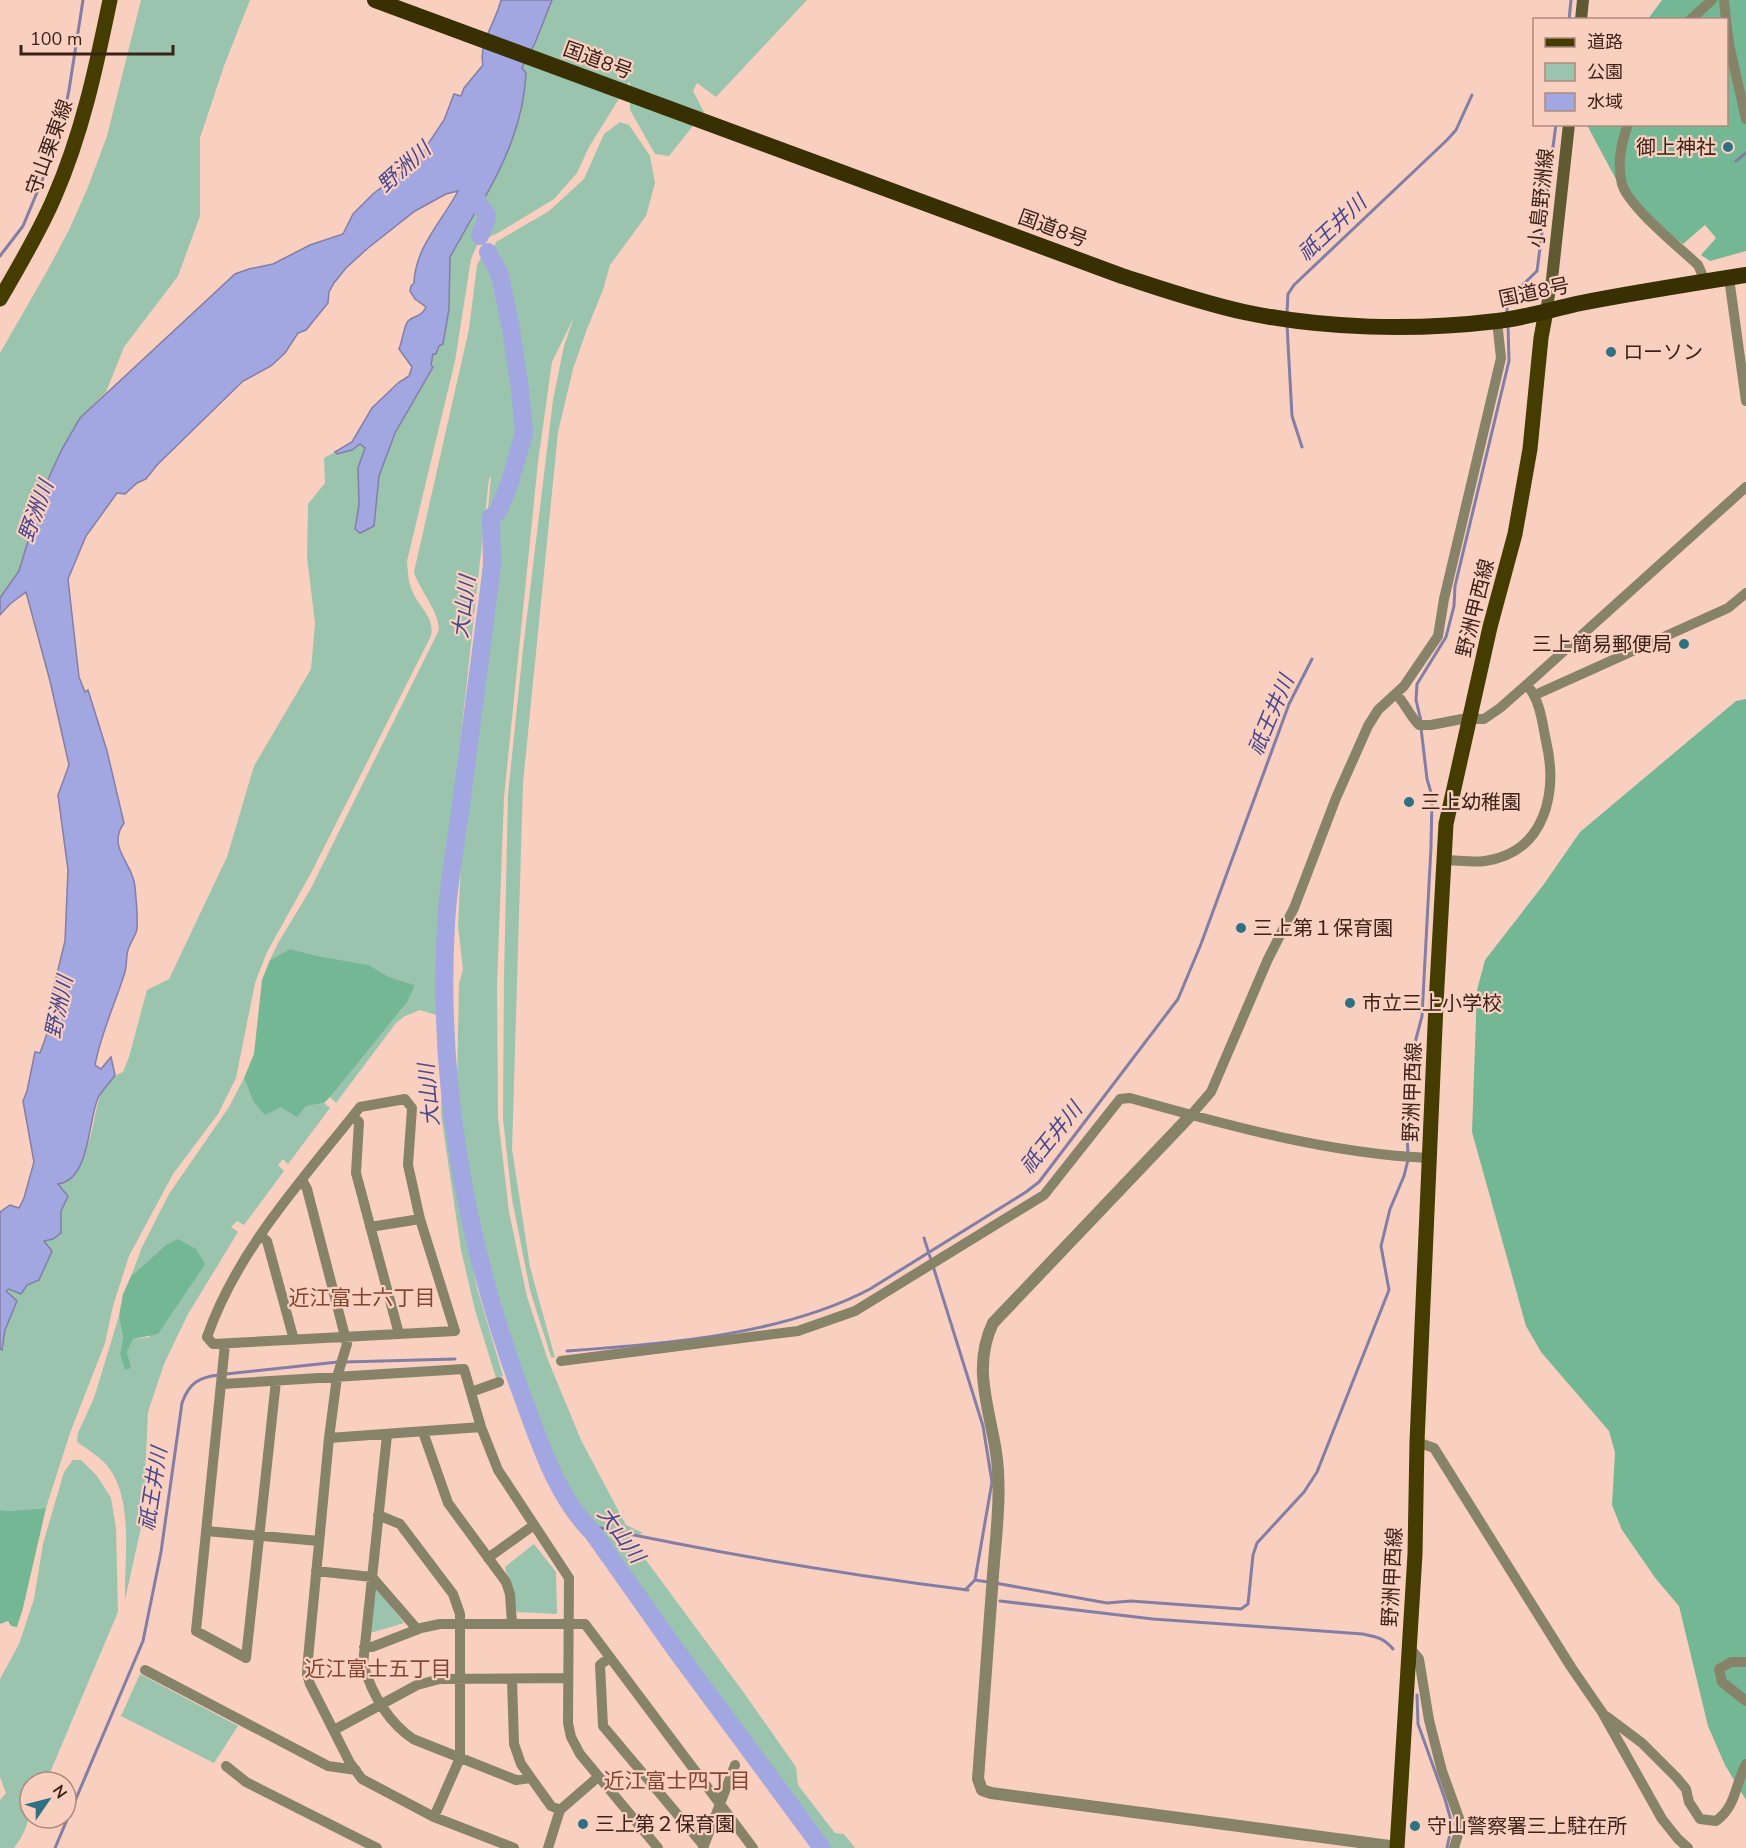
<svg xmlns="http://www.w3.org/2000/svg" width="1746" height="1848" viewBox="0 0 1746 1848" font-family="'Nunito Sans','Noto Sans JP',sans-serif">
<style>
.green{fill:#9ac4ad}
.forest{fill:#74b794}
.water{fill:#a2a6e1;stroke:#837ea5;stroke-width:1.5}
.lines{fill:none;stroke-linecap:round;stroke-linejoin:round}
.stream{stroke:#837ea5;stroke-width:3}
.river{stroke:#a2a6e1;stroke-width:18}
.minor{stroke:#878368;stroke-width:10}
.tertiary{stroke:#878368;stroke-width:12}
.secondary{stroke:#605a32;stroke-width:12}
.primary{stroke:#453c02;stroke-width:15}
.trunk{stroke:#383002;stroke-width:16}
.poi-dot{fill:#2f7083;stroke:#f9cfc0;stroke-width:2}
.labels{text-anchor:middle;stroke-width:4.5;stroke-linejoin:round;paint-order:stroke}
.street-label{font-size:20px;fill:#3b2218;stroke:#f9cfc0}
.poi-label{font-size:20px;fill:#3b2218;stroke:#f9cfc0;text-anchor:start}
.water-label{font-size:21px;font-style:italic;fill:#46468d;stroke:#f9cfc0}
.neighbourhood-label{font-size:21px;fill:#804631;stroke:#f9cfc0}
</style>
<rect width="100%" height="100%" fill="#f9cfc0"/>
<!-- green -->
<path class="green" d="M141,0H250L224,66L200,138V216L178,276L124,347L106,392L80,418L44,488L19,571L0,598V353L46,273L69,230L88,187L107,136Z
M552,0H807L716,97L697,83L693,91L704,112L669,156L655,154L630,110V81L589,147L577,173L554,199L498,233L479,241L471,259L455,361L407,561C408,573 408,582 413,593C420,608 435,618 431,636L311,873L267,952L255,983L236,1078L218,1114L173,1174L129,1256L113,1306L105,1343L70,1433L46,1508L7,1511L0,1510V1349H2L5,1330L17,1302L6,1291L39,1279L52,1251L43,1241L61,1233V1211L68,1196L57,1184C66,1172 81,1159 87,1146C99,1120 91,1086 123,1072L129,1057L147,990L169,979L227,857L254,766L311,669L315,623L307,557L308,504L325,483L324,458L335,452L336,454L351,450L360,444L366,448L358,468L359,505L355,529L374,526L379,476L395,433L433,368L431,365L433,353L449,309L450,257L477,209C485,215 487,223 479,231L478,237L489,230L481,204C505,163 524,120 526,73L522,68L535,43Z
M620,122L629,125L650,156L655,183L646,216L610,265L603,290L587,329L573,369L558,432L523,783L512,1149L530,1267L555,1358L551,1357L530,1290L512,1199L503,1119L504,977L508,795L523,649L553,400L564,346L574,317L552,362L538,462L504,797L497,984L498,1117L509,1212L527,1297L548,1360L581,1440L626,1525L643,1533L629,1537L744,1693L796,1767L798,1785L835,1833L844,1834L855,1848H816L648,1625L587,1537L522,1408L496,1335L475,1252L460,1150L457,1087L459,983L463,970L458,925L467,740L491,476L489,479L455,790L449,1108L457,1189L477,1288L503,1376L496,1378L475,1310L461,1250L441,1114L443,1026L436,1015L420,1010L405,1016L396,1023L336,1103L330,1097L415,985L389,977L369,965L318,956L290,949L270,960L278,943L310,890L439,630C438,609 421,593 414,572L469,329L477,265L483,254L486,268L492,272L502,263L499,253L494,247L496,242L549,211L584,179L604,134Z
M244,1078L253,1101C278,1106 299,1108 324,1103L330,1108L288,1164L283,1159L278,1165L284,1171L244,1225L237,1221L231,1227L238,1232L188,1314L164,1364L148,1412L143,1518L125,1600C124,1561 134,1502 109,1468C102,1458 87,1449 77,1442L78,1433L94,1398L119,1316L123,1338L120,1353L130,1368L127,1352L133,1339L150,1337L135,1273L132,1274L142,1247L169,1194L229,1107Z
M73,1460H81L97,1476L111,1498L116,1528L118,1612L46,1782H30C30,1809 32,1825 14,1848H0V1800L6,1793L0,1777V1679L19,1644L34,1599L43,1544L64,1472Z
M534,1544L556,1572L557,1614L517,1612L505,1567Z
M373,1588L379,1591L404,1623L370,1633Z
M140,1674L238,1726L214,1763L121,1716Z"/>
<!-- forest -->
<path class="forest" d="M1662,0H1746V251L1710,261L1701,255L1716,238L1705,225L1683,244L1648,217L1618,183L1588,127L1589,124H1726V20L1648,19Z
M1746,699V1800L1725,1765L1708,1726L1679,1606L1656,1579L1622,1530L1612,1505L1615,1453L1609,1431L1541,1352L1526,1326L1472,1132L1477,990L1485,960L1544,884L1580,832L1736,701Z
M290,949L318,956L369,965L389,977L415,985L407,1002L330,1097L324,1103L306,1106L297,1117L281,1107L265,1115L253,1101L244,1078L254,1054L262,980L270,960Z
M178,1239L196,1249L205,1264L158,1334L133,1339L127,1352L131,1368L125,1370L120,1353L123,1338L119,1316L123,1294L132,1274L135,1273L166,1245Z
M46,1508L23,1608L17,1627L11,1626L8,1621L0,1624V1510L7,1511Z"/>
<!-- water -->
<path class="water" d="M501,0H552L535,43L522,68L526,73C524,120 505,163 481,204L489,230L484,232L483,231C484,221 485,215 477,209L450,257L449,309L443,344L439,346L436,354H433L431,365L433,367L395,433L379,476L374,526L360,533L355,529L359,505L358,468L365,448L360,444L352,450L337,454L335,452L352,442L372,408L398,383L409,376L412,367L399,349C402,343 404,325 408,321C415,314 420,319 426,307L415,299L410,291L411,286L414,283C415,247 443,220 458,191L446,194L415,211L368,248L346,268L334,283L329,292L328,303L306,330L298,333L285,353L271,366L243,381L157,465L146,479L137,483L125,494L117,493L86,536L68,579L79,677L85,692L88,690L107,751L124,823C106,848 134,864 135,887C136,899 138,917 137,929C136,936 130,942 128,950C126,957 127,965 125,972C115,1004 101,1033 95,1065L101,1069L111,1057L115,1075C110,1083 102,1090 98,1098C88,1121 90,1180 58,1184L68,1196L61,1211V1233L53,1239L44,1241L52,1251L39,1280L27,1285L21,1294L9,1289L6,1291L17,1301L5,1330L2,1350L0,1349V1212L10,1205L19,1208L24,1198L34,1162L23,1101L27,1091L35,1052L40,1053L53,1017L61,987L52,994L65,941L68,870L58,795L69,765L50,681L26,592L10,604L0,615V598L19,571L44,488L62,449L80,418L235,274L249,269L273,264L310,245L343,234L353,214L374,193L407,168L413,159L422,153L444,120L454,94L461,96L464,88L483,65C478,43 496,22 501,0Z"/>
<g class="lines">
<!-- stream -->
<path class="stream" d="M1569,20L1571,0
M51,156L63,120L69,90L83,0
M1736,161L1746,153
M0,256L23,226L43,178
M1287,312L1288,294L1294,285L1447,140L1456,130L1472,95
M1507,315V305L1510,297L1537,271L1556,124
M1287,325L1292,416L1302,447
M1421,721L1416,700L1417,684L1446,637L1454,606L1455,586L1509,361L1508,325
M1408,1153L1406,1120L1407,1073L1422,1016L1431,847L1432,796L1427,779L1421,728
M924,1238L931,1260
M933,1266L983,1426L992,1482L975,1580L965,1590
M567,1351C665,1344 783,1335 870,1289L1026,1192L1039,1182L1178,999L1201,944L1289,704L1312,659
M345,1362L455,1359
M226,1374L338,1362
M586,1525C712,1552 840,1574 968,1590
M975,1580L988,1582
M995,1583L1107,1603L1131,1601L1241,1609L1248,1604L1253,1555L1257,1543L1304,1492L1317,1472L1389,1290L1381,1246L1390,1209L1404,1176L1408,1160
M1000,1601L1153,1619L1363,1634C1377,1637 1384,1638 1393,1649
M1417,1695L1418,1724L1445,1799L1452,1824L1447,1848
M55,1848L143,1641L161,1552L182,1403C189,1383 199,1377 219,1375"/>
<!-- river -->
<path class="river" d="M474,190L479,205L487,215C487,224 482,227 480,236
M488,252L500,275L511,329L520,389L524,433L510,482L498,512L491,517L492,566C481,645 471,725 461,805C456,844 448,884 446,924C437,1081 465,1239 519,1387C538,1437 554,1494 593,1533L675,1649L822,1848"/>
<!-- minor -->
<path class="minor" d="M1724,0L1726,20
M1690,20L1712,0
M1726,20L1729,44L1746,119
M1628,124C1621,144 1617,163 1622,184C1628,206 1680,248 1698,265L1702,274L1703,282
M1729,278L1746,401
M1396,694C1405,703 1409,715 1419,725H1431L1462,719H1484L1500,708L1534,678L1746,487
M1535,695L1728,608L1746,593
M1443,860C1457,860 1472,863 1485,861C1546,852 1558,792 1546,741C1542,721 1540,700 1527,685
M405,1099L412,1108L408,1165L420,1219L455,1331L213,1344L207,1337C237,1250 304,1178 360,1107Z
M1191,1115L1211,1092L1268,959L1294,908L1336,798L1368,726L1378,710L1404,686L1438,636L1444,599L1501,358L1497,321
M353,1116L359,1122L356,1173L399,1334
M302,1180L307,1189L347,1344L337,1377L329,1438L308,1659L307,1674L310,1684L350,1763L362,1779L434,1817L514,1848
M370,1227L420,1219
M261,1236L267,1241L294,1340
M225,1344L196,1631L246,1658L276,1381
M561,1361L798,1331L855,1311L1044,1195L1120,1099L1130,1098C1226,1125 1330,1154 1430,1158
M222,1384L464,1369L481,1427L498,1470L569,1578L568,1723L571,1737L580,1754L658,1848
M471,1392L499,1382
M423,1432L448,1503L506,1582L510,1594L512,1624
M387,1435L363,1664C372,1694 387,1721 413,1739L516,1780L531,1778
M329,1438L481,1427
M1417,1442L1434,1448L1571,1667L1602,1712L1662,1819L1678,1839L1688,1848
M378,1515L400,1524L453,1594L460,1614V1758L434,1817
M206,1531L319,1541
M488,1558L534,1525
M316,1571L372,1577L417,1629
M364,1647H372L421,1628L440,1624H585L753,1848
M1410,1648L1419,1659L1429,1720L1442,1771L1459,1818L1460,1828L1454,1848
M610,1657L600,1665L603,1726L704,1846
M1746,1662H1731L1719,1669L1722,1682L1746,1701
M145,1670L328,1766L356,1770
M512,1679L514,1744L521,1764L551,1806L560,1810
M1606,1716L1642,1743L1676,1777L1686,1789L1689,1802L1700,1819L1716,1821C1736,1807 1735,1785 1746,1764
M334,1730L417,1685L440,1679L568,1678
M226,1766L246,1782L377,1848
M548,1848L560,1810L598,1777
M703,1848L735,1765"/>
<!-- tertiary -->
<path class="tertiary" d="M1191,1115L993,1323C972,1367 989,1406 996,1452C1002,1492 996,1534 993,1575C988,1643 983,1711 978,1779L982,1790L991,1793L1397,1847"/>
<!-- secondary -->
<path class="secondary" d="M1581,20L1583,0
M1546,311L1552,279L1569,124"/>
<!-- primary -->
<path class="primary" d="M0,299C19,266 39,233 54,198C82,134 96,68 110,0
M1397,1848L1415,1554L1417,1442L1436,1004L1446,824L1490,627L1515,534L1530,449L1541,338L1546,311"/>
<!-- trunk -->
<path class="trunk" d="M375,0L1122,276C1162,289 1202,303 1244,312C1324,329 1415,331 1497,321C1524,318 1550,310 1576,304C1632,293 1689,284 1746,275"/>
</g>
<!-- markers -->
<g class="poi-dot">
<circle cx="1728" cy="147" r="6"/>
<circle cx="1611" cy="352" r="6"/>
<circle cx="1684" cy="644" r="6"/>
<circle cx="1409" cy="802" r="6"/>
<circle cx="1241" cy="928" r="6"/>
<circle cx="1350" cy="1003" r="6"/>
<circle cx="583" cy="1824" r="6"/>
<circle cx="1415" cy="1826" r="6"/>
</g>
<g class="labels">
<!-- street labels -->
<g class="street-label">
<text transform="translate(598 60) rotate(20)" y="7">国道8号</text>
<text transform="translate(49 147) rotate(-70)" y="7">守山栗東線</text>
<text transform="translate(1541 198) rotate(-84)" y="7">小島野洲線</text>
<text transform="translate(1053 228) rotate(20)" y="7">国道8号</text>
<text transform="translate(1534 292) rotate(-12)" y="7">国道8号</text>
<text transform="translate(1475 608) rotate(-76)" y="7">野洲甲西線</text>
<text transform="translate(1412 1092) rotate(-88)" y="7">野洲甲西線</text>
<text transform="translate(1392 1577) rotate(-87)" y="7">野洲甲西線</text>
</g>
<!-- poi labels -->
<g class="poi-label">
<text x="1716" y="154" text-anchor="end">御上神社</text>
<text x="1623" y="359">ローソン</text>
<text x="1672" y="651" text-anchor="end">三上簡易郵便局</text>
<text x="1421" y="809">三上幼稚園</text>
<text x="1253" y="935">三上第１保育園</text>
<text x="1362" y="1010">市立三上小学校</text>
<text x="595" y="1831">三上第２保育園</text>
<text x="1427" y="1833">守山警察署三上駐在所</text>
</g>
<!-- water labels -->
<g class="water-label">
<text transform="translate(404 167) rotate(-42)" y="7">野洲川</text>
<text transform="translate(1332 228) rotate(-43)" y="7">祇王井川</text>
<text transform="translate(36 511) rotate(-70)" y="7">野洲川</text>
<text transform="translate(464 607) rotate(-83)" y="7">大山川</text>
<text transform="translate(1271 715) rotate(-67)" y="7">祇王井川</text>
<text transform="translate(59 1007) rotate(-78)" y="7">野洲川</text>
<text transform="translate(429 1095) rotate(-95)" y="7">大山川</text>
<text transform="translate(1051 1138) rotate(-51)" y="7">祇王井川</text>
<text transform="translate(153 1489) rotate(-81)" y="7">祇王井川</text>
<text transform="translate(621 1535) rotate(54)" y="7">大山川</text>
</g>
<!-- neighbourhood labels -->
<g class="neighbourhood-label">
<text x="362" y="1305">近江富士六丁目</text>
<text x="378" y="1676">近江富士五丁目</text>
<text x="677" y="1788">近江富士四丁目</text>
</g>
</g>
<!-- legend -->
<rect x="1533" y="18" width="195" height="108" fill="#f9cfc0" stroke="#ad8a7d" stroke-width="1.5"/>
<rect x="1545" y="38" width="30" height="9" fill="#453c02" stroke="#ad8a7d" stroke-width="1.5"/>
<text x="1587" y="48" font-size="18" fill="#3b2218">道路</text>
<rect x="1545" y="63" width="30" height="18" fill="#9ac4ad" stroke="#ad8a7d" stroke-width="1.5"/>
<text x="1587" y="78" font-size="18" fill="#3b2218">公園</text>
<rect x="1545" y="93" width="30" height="18" fill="#a2a6e1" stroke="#ad8a7d" stroke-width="1.5"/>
<text x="1587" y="108" font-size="18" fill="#3b2218">水域</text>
<!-- north arrow -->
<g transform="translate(48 1800) rotate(55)"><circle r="28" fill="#f9cfc0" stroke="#ad8a7d" stroke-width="1.5"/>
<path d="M0-4.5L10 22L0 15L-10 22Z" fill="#2f7083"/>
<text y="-9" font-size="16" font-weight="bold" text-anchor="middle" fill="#3b2218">N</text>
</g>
<!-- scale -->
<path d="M21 45v9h152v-9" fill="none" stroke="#3b2218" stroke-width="3"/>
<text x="30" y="45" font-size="18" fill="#3b2218" stroke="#f9cfc0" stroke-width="4.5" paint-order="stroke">100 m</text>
</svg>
